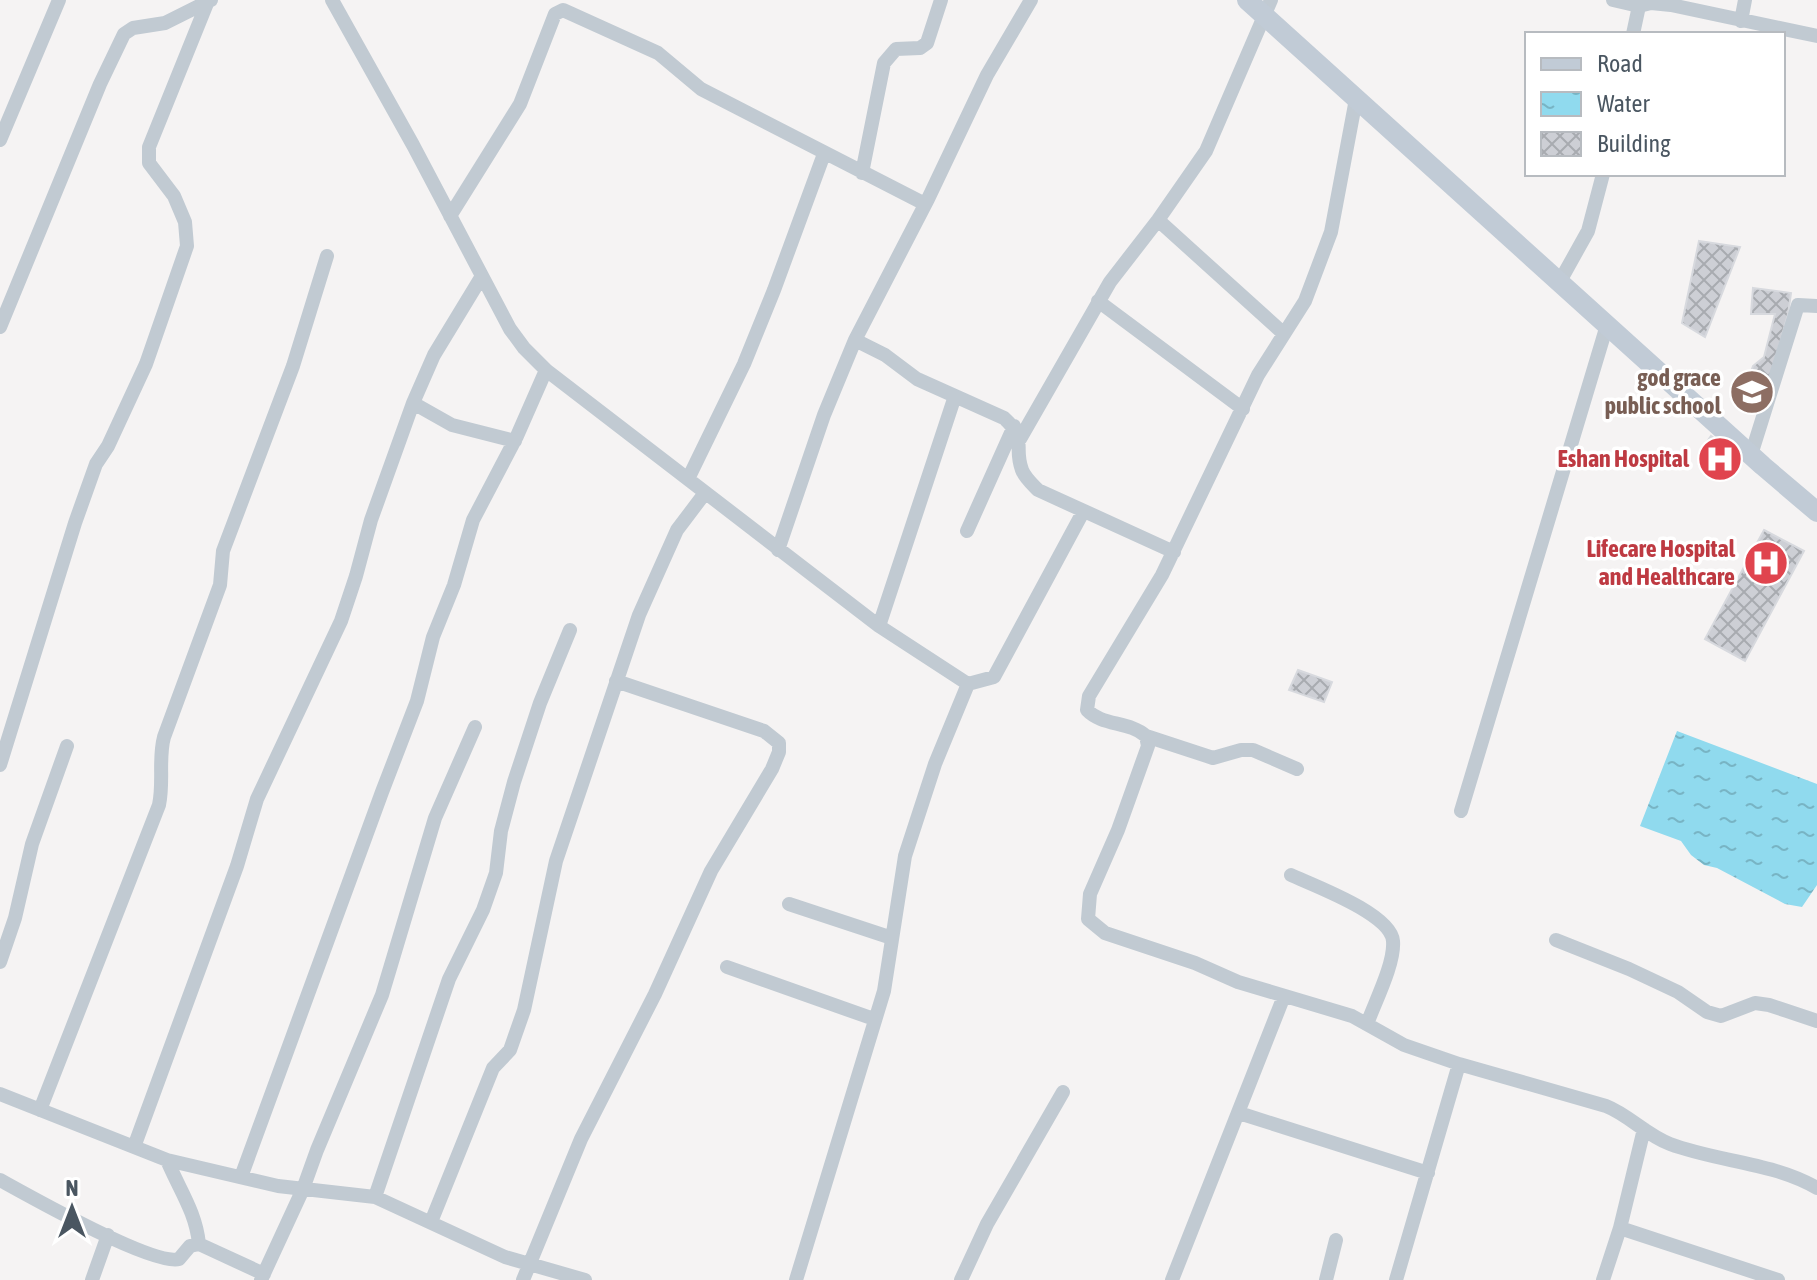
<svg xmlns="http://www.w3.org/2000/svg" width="1817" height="1280" viewBox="0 0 1817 1280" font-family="'Asap Condensed',sans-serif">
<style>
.water{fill:url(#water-ripples)}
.building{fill:url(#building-cross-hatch);stroke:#d7d9de;stroke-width:2}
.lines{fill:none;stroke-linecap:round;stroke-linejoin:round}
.street{stroke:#c1cad2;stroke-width:14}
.secondary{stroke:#c1cbd6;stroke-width:20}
.labels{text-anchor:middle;stroke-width:7;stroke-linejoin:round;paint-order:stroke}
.education-label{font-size:24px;font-weight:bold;fill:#785e54;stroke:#fff;text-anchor:end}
.health-label{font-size:24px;font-weight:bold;fill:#be3a42;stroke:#fff;text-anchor:end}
</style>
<defs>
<pattern id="water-ripples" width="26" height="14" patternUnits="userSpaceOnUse" patternTransform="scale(2)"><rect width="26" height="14" fill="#90daee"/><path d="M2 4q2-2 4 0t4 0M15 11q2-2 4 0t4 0" fill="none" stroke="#78b4c4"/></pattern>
<pattern id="building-cross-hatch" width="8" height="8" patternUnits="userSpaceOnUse" patternTransform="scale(2)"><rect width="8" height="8" fill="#cdcfd5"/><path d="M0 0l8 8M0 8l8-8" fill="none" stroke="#a8abb0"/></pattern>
</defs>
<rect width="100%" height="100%" fill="#f5f3f3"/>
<!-- water -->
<path class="water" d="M1677,731L1817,784V885L1802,907L1785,904L1717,868L1704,865L1691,855L1681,841L1640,826Z"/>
<!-- building -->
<path class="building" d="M1699,241L1740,247L1705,337L1682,323Z
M1753,288L1791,293L1788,314L1761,411L1741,401L1753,366L1764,357L1775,314H1751Z
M1711,436L1742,459L1730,476L1699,453Z
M1764,530L1804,551L1745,661L1705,639Z
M1298,670L1332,682L1324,702L1289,690Z"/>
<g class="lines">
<!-- street -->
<path class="street" d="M332,0L413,145L510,329L524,348L546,370L879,626L968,684L935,764L905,856L884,991L796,1280
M1613,0L1639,6L1651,3L1671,5L1817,36
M1741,21L1745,0
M1633,34L1639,6
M1356,99L1331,232L1305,301L1258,375L1162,575L1089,696L1087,710C1102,726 1129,721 1146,736L1148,746L1118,830L1090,894L1088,919L1105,933L1195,963L1238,982L1352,1016L1404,1045L1459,1064L1606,1106C1629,1115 1646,1135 1670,1144C1718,1162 1772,1162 1817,1188
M0,140L59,0
M862,173L884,63L896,49L920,48L927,43L941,0
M450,216L520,104L555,14L563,10L658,53L701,89L925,204
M1158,220L1283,333
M1559,283L1588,231L1603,174
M1098,301L1243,409
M0,327L100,84L124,34L133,28L165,23L211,0
M855,340L885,355L917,379L1004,418C1028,440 1013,446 1022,470C1025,478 1032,484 1038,490L1174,552
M413,403L452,425L515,441
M1020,439L1110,282L1158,220L1206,151L1271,0
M1751,455L1798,305L1817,306
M688,479L744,364L774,290L824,154
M967,531L1014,426
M778,550L824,415L855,340L928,199L987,75L1031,0
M879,626L955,396
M968,684L994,677L1083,512
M1146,736L1213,758L1241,750H1253L1297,769
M0,765L75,523L96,464L108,446L146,364L187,246L185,222L174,196L149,163V147L208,1
M1461,811L1607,325
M1291,875C1315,886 1391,914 1393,941C1395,963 1375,1002 1367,1024
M789,904L892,938
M1556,940L1629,969L1678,992L1707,1012L1721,1016L1755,1003L1769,1005L1817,1021
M0,962L15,918L32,844L67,746
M727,967L874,1019
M0,1094L167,1160L278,1186L375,1197L505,1257L585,1280
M40,1110L159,805C164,782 158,759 164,737L220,585L223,551L293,366L327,256
M1239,1113L1428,1173
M134,1147L237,866L257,799L341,621L356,576L371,520L413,403L434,355L482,276
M167,1160C179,1189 196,1212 199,1244
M241,1177L382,792L417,701L433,637L454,585L473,520L517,436L546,370
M0,1180C29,1196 153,1266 179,1259L190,1246L199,1244L264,1274
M375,1197L449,979L483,910L496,873L501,831L514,782L540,703L570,630
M431,1222L493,1068L510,1050L524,1010L556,861L639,615L677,530L705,493
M1620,1228L1778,1280
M92,1280L108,1235
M261,1280L303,1189L317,1150L382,995L435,818L475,727
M523,1280L581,1139L655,994L711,871L772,769L779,752V743L764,731L616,681
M961,1280L987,1224L1063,1092
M1172,1280L1284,996
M1326,1280L1336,1240
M1396,1280L1459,1064
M1603,1280L1620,1228L1644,1129"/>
<!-- secondary -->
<path class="secondary" d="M1247,0L1763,466L1817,512"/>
</g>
<!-- icons -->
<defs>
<g id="school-disc" transform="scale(2.3)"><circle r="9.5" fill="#8d6e63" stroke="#fff"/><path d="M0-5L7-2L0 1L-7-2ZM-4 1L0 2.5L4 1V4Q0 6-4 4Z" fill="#fff"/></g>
<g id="hospital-disc" transform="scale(2.3)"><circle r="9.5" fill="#e0444e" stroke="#fff"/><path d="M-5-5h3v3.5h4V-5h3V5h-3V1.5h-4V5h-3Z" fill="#fff"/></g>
</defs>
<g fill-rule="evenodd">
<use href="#school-disc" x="1752" y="392"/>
<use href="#hospital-disc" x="1720" y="459"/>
<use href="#hospital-disc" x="1766" y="563"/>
</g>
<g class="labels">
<!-- education labels -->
<g class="education-label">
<text x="1721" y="386">god grace<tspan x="1721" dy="28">public school</tspan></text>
</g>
<!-- health labels -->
<g class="health-label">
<text x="1689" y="467">Eshan Hospital</text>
<text x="1735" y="557">Lifecare Hospital<tspan x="1735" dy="28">and Healthcare</tspan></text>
</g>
</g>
<!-- legend -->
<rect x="1525" y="32" width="260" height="144" fill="#ffffff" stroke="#b7bbc0" stroke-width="2"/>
<rect x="1541" y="58" width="40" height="12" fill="#c1cbd6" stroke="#b7bbc0" stroke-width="2"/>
<text x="1597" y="72" font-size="24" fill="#4a5661">Road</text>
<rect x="1541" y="92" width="40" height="24" fill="url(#water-ripples)" stroke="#b7bbc0" stroke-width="2"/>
<text x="1597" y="112" font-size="24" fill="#4a5661">Water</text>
<rect x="1541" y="132" width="40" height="24" fill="url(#building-cross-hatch)" stroke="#b7bbc0" stroke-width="2"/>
<text x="1597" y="152" font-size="24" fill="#4a5661">Building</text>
<!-- north arrow -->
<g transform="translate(72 1208)" stroke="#ffffff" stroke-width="6" paint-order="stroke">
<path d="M0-6L14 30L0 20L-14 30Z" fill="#4a5661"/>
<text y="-12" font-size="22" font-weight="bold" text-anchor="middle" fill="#4a5661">N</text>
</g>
</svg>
